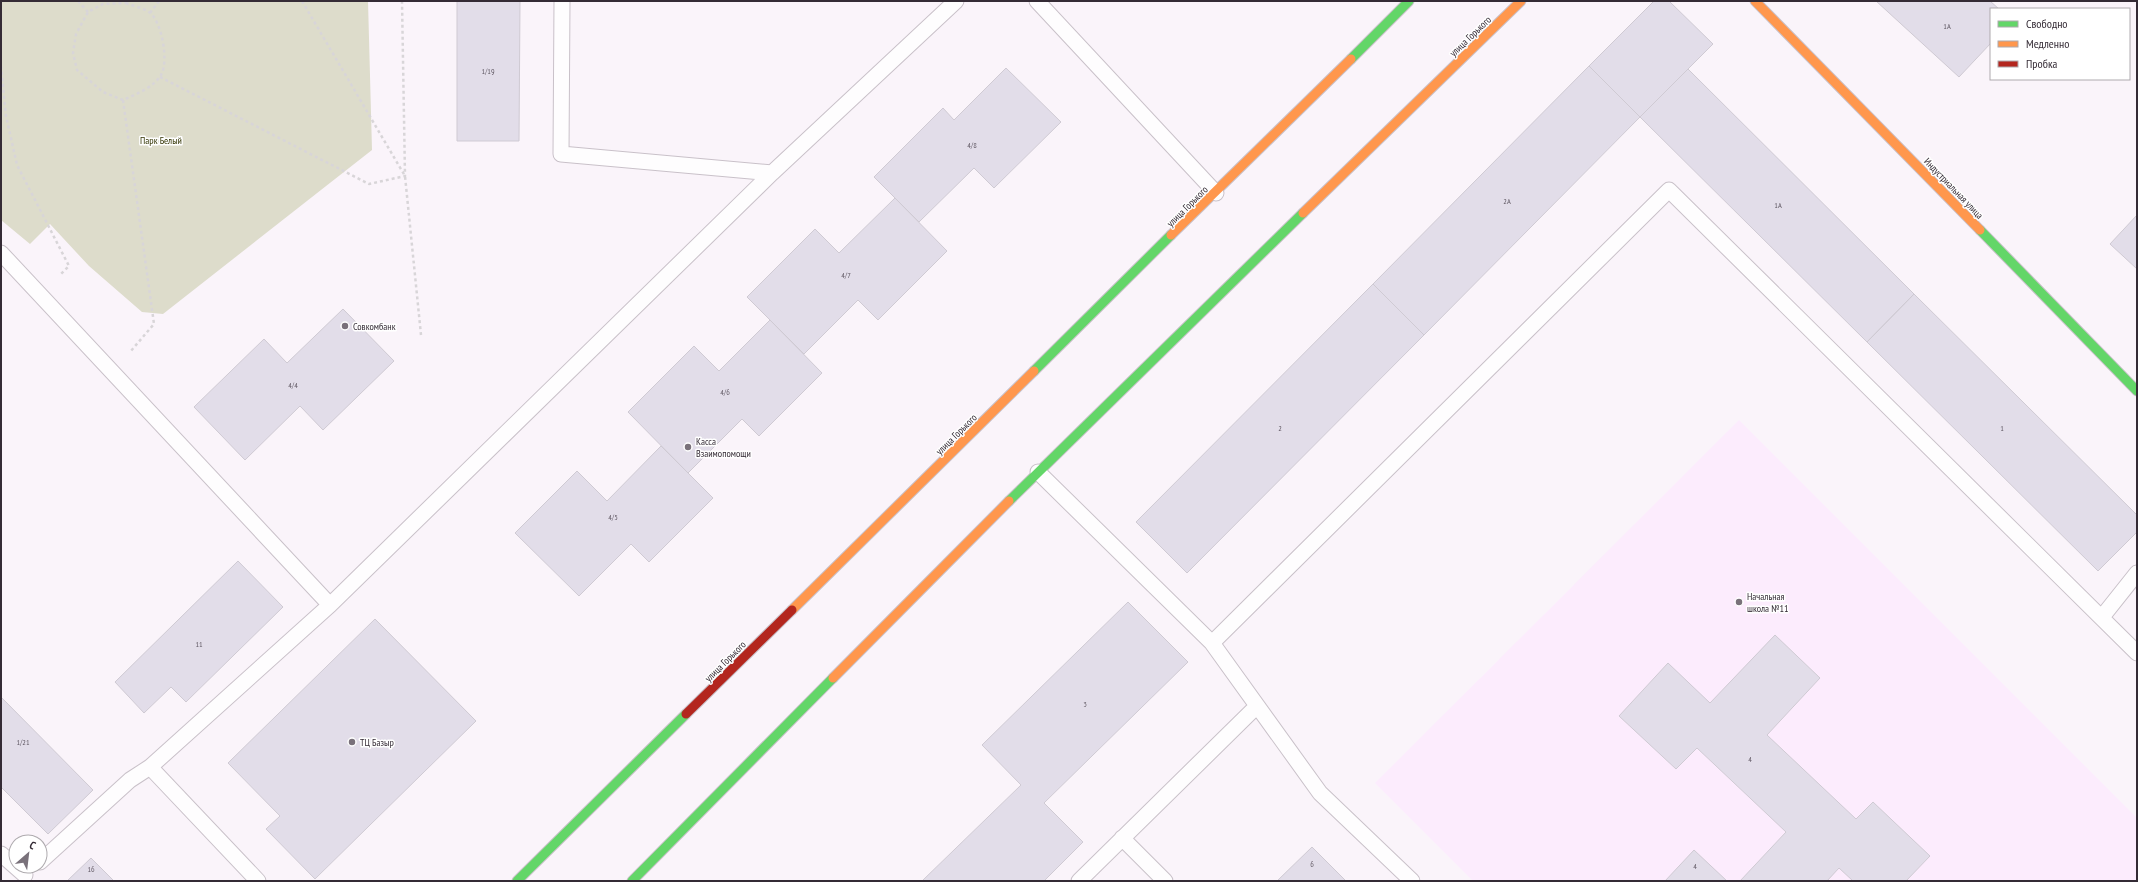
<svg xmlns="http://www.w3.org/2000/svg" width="2138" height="882" viewBox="0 0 2138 882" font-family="'PT Sans Narrow',sans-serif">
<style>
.built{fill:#fcecfd}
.green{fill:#dddccb}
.building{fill:#e2dde9;stroke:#cfcad3}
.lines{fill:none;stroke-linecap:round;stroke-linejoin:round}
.lane-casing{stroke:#c9c1c9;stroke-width:17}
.fast-casing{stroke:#c9c1c9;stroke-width:11}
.slow-casing{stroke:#c9c1c9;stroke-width:11}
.jam-casing{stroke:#c9c1c9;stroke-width:11}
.path{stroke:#d8d5d8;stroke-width:2.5;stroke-dasharray:3 3;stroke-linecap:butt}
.lane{stroke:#fefdfe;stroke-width:15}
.fast{stroke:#63d668;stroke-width:9}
.slow{stroke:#ff974d;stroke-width:9}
.jam{stroke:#b3261e;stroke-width:9}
.poi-dot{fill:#79717a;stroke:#fff;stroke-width:1.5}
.labels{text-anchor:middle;stroke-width:3;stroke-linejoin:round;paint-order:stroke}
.number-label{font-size:8px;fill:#615964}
.street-label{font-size:10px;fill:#342b35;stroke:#fff}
.park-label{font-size:10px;fill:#333504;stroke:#fff}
.poi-label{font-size:10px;fill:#342b35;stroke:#fff;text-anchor:start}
</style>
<rect width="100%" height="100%" fill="#faf4fa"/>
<!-- built -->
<path class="built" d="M1739,420L2137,818V881H1473L1375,783Z"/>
<!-- green -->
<path class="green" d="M1,1H368L372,150L163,314L142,312L89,266L50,224L30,244L1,220Z"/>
<!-- building -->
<path class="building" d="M457,1H520L519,141H457Z
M1654,1H1669L1713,44L1640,117L1589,66Z
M1876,1H1990L1999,9H1991V43L1959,77Z
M1589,66L1640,117L1424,335L1373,284Z
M1006,68L1061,122L994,188L974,168L919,222L874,177L943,108L954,120Z
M1688,69L1914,294L1867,342L1640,117Z
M895,198L947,251L878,320L858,300L804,354L747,297L815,229L839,253Z
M2137,215V269L2110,244Z
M1373,284L1424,335L1187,573L1136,522Z
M1914,294L2137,515V532L2098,571L1867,342Z
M343,309L394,361L323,430L300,406L245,460L194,407L264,339L287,363Z
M770,320L822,373L759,436L742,419L688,473L628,412L694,346L719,371Z
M661,446L713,498L649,562L631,544L579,596L515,533L577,471L607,501Z
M238,561L283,607L186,702L171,687L144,713L115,682Z
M1128,602L1188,662L1044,803L1083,842L1044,881H922L1021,785L982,745Z
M375,619L476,721L315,879L266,829L280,816L228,763Z
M1775,635L1820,678L1767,735L1856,819L1873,802L1930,856L1906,881H1853L1839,868L1827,881H1740L1786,832L1697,748L1676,769L1619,716L1668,663L1710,703Z
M1,697L93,790L48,834L1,787Z
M1312,847L1346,881H1277Z
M1694,850L1727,881H1665Z
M91,858L114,881H67Z"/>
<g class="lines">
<!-- lane casing -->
<g class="lane-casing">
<path id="lane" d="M1037,1L1216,193
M772,173L956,1
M1,253L330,605
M1038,472L1212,643L1320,793L1412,881
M2102,617L2137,573
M1212,643L1669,190L2137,653
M150,767L330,605L772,173L561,154L562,1
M1122,838L1165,881
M1,854L25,875
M40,862L130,780L150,767L258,881
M1079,881L1257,706"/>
</g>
<!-- fast casing -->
<g class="fast-casing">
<path id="fast" d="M1351,59L1409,1
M1980,230L2137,391
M1034,371L1171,235
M1009,501L1303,213
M517,881L686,714
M632,881L833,678"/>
</g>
<!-- slow casing -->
<g class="slow-casing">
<path id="slow" d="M1755,1L1980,230
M1303,213L1521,1
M1171,235L1351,59
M792,610L1034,371
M833,678L1009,501"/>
</g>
<!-- jam casing -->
<g class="jam-casing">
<path id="jam" d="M686,714L792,610"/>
</g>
<!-- path -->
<path class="path" d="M78,1L88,12
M302,1L405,176L421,335
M126,3C133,6 143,8 149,12C162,21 169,62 161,75C153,88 136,94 123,100L103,92L77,70L73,53L76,34L88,12L103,4Z
M150,13L159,1
M1,66L6,116L17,165L69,266L60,275
M160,77L369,184L405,176L402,1
M123,100L154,324L130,352"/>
<!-- lane -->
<use href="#lane" class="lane"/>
<!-- fast -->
<use href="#fast" class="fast"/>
<!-- slow -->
<use href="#slow" class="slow"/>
<!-- jam -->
<use href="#jam" class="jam"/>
</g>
<!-- markers -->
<g class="poi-dot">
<circle cx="345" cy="326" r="4"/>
<circle cx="688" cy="447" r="4"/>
<circle cx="1739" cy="602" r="4"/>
<circle cx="352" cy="742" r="4"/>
</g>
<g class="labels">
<!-- number labels -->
<g class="number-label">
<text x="1947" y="29">1А</text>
<text x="488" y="74">1/19</text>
<text x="972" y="148">4/8</text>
<text x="1507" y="204">2А</text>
<text x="1778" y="208">1А</text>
<text x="846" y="278">4/7</text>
<text x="293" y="388">4/4</text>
<text x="725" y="395">4/6</text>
<text x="1280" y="431">2</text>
<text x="2002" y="431">1</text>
<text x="613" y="520">4/5</text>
<text x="199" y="647">11</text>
<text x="1085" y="707">3</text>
<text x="23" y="745">1/21</text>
<text x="1750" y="762">4</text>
<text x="1312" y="867">6</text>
<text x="1695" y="869">4</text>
<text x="91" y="872">16</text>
</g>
<!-- street labels -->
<g class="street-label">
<text transform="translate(1470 36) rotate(-44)" y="4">улица Горького</text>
<text transform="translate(1954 188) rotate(46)" y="4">Индустриальная улица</text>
<text transform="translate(1187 206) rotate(-45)" y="4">улица Горького</text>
<text transform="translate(956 434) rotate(-45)" y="4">улица Горького</text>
<text transform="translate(725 661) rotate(-45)" y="4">улица Горького</text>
</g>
<!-- park labels -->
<g class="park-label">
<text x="161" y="144">Парк Белый</text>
</g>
<!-- poi labels -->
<g class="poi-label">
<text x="353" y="330">Совкомбанк</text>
<text x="696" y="445">Касса<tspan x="696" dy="12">Взаимопомощи</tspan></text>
<text x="1747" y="600">Начальная<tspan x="1747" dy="12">школа №11</tspan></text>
<text x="360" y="746">ТЦ Базыр</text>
</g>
</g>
<!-- border -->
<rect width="2138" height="882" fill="none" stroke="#342b35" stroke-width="4"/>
<!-- legend -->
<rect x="1990" y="8" width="140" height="72" fill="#ffffff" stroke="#aeaaae"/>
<rect x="1998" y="21" width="20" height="6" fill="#63d668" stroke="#aeaaae"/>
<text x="2026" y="28" font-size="12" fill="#342b35">Свободно</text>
<rect x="1998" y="41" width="20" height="6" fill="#ff974d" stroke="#aeaaae"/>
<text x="2026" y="48" font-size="12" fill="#342b35">Медленно</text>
<rect x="1998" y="61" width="20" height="6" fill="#b3261e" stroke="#aeaaae"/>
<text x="2026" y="68" font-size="12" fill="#342b35">Пробка</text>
<!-- north arrow -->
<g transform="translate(28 854) rotate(28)"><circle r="19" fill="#ffffff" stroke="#aeaaae"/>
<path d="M0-3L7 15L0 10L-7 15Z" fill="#79717a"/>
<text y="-6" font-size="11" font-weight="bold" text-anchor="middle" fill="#342b35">С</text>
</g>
</svg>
